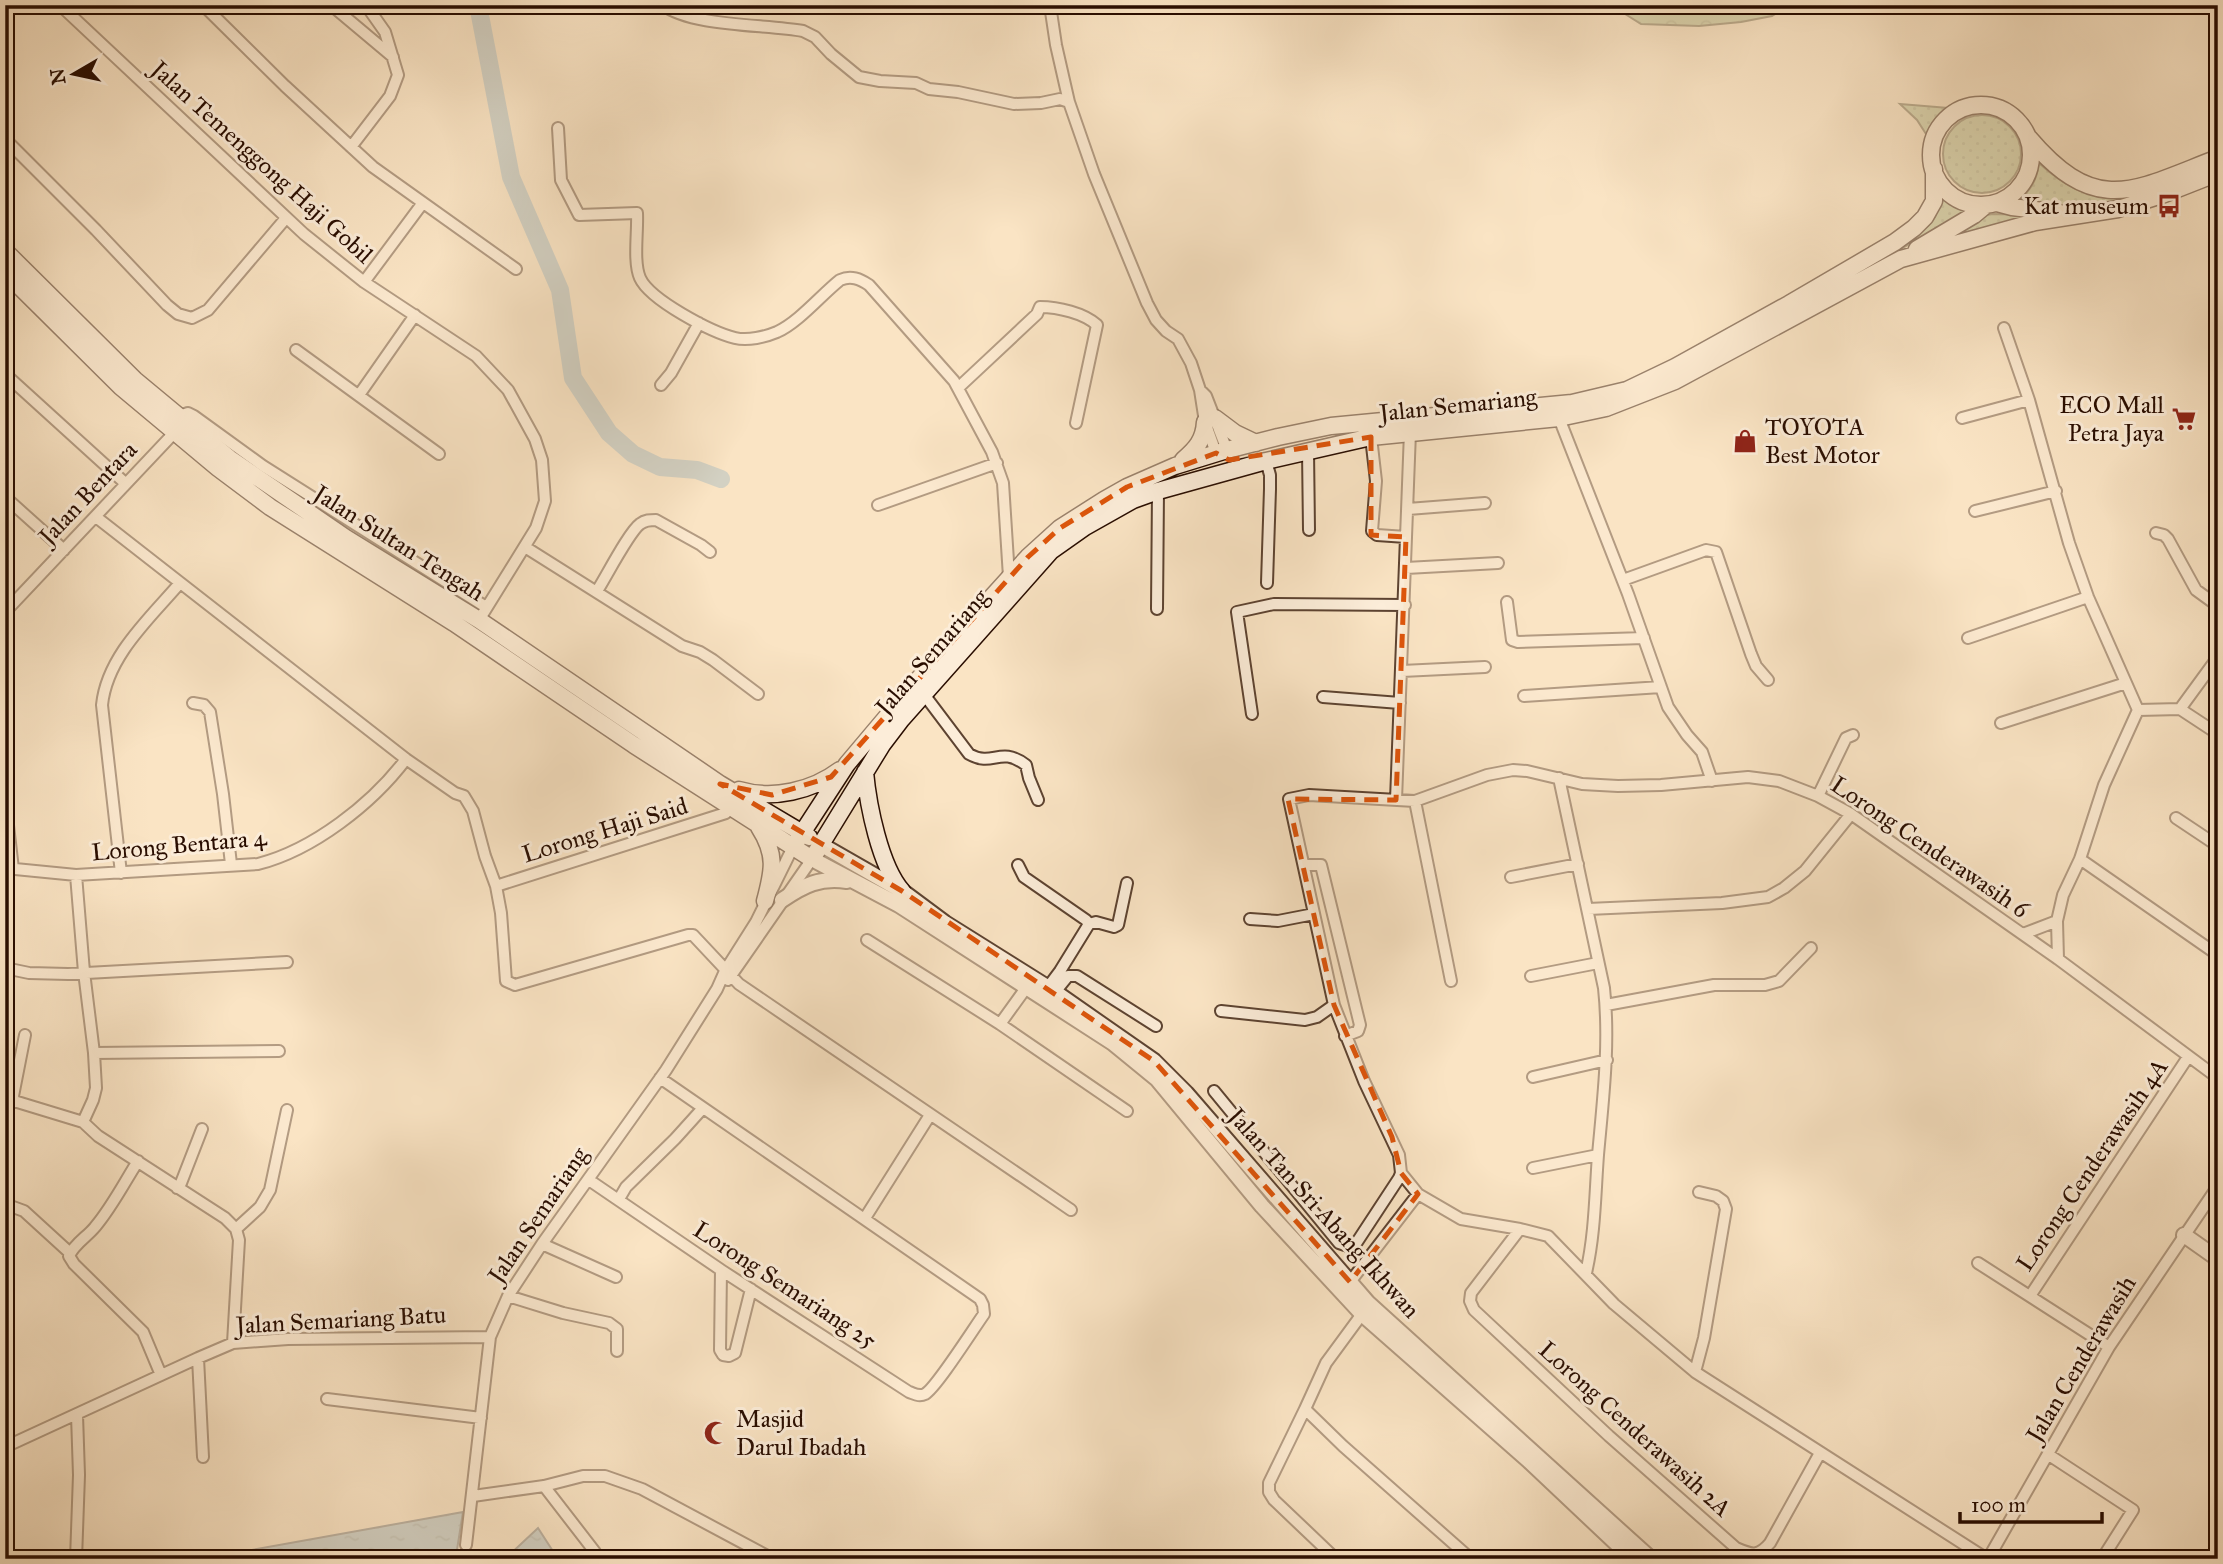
<svg xmlns="http://www.w3.org/2000/svg" width="2223" height="1564" viewBox="0 0 2223 1564" font-family="'IM FELL Great Primer',serif">
<style>
.grass{fill:url(#grass-dots);stroke:#72694c;stroke-width:2}
.forest{fill:url(#forest-crowns);stroke:#72694c;stroke-width:2}
.water{fill:url(#water-ripples);stroke:#737573;stroke-width:2}
.lines{fill:none;stroke-linecap:round;stroke-linejoin:round}
.river{stroke:#a5bbc0;stroke-width:18}
.minor-casing{stroke:#5d4331;stroke-width:14}
.tertiary-casing{stroke:#5d4331;stroke-width:18}
.secondary-casing{stroke:#290d00;stroke-width:19}
.minor{stroke:#fcedd9;stroke-width:10}
.tertiary{stroke:#fcedd9;stroke-width:14}
.secondary{stroke:#fcedd9;stroke-width:16}
.marked{fill:none;stroke:#de550b;stroke-width:5;stroke-dasharray:14 9;stroke-linejoin:round}
.labels{text-anchor:middle;stroke-width:6;stroke-linejoin:round;paint-order:stroke}
.street-label{font-size:24px;fill:#290d00;stroke:#fcedd9}
.poi-label{font-size:24px;fill:#290d00;stroke:#fcedd9;text-anchor:end}
</style>
<defs>
<pattern id="grass-dots" width="8" height="8" patternUnits="userSpaceOnUse" patternTransform="scale(1.75)"><rect width="8" height="8" fill="#bbc597"/><path d="M2 2h.1M6 6h.1" fill="none" stroke="#a1a880" stroke-width="1.8" stroke-linecap="round"/></pattern>
<pattern id="forest-crowns" width="20" height="18" patternUnits="userSpaceOnUse" patternTransform="scale(1.75)"><rect width="20" height="18" fill="#bbc597"/><path d="M2 6a3 3 0 1 1 6 0M12 15a3 3 0 1 1 6 0" fill="none" stroke="#a1a880"/></pattern>
<pattern id="water-ripples" width="26" height="14" patternUnits="userSpaceOnUse" patternTransform="scale(1.75)"><rect width="26" height="14" fill="#a5bbc0"/><path d="M2 4q2-2 4 0t4 0M15 11q2-2 4 0t4 0" fill="none" stroke="#8ea0a3"/></pattern>
</defs>
<rect width="100%" height="100%" fill="#fae4c4"/>
<filter id="stains"><feTurbulence type="fractalNoise" baseFrequency=".00286" numOctaves="4"/><feColorMatrix values="0 0 0 0 .2 0 0 0 0 .09 0 0 0 0 .02 0 0 0 .5 -.17"/></filter>
<radialGradient id="worn" r=".72"><stop offset=".6" stop-color="#630" stop-opacity="0"/><stop offset="1" stop-color="#630" stop-opacity=".3"/></radialGradient>
<!-- grass -->
<path class="grass" d="M1900,104L1949,108L1936,118L1926,134L1917,120Z
M1943 154a39 39 0 1 1 78 0a39 39 0 1 1-78 0Z
M2039,163C2071,192 2094,201 2137,195L2112,204L2087,208L2016,203C2030,191 2037,181 2039,163Z
M1942,197L1957,208L1969,211L1850,277L1928,226L1935,217Z
M1993,214L2041,215L1930,244L1979,216Z"/>
<!-- forest -->
<path class="forest" d="M1611,5H1789L1772,16L1741,22L1699,26L1641,24Z"/>
<!-- water -->
<path class="water" d="M463,1512L456,1556L459,1559H213L229,1554Z
M538,1528L558,1559H505Z"/>
<g class="lines">
<!-- river -->
<path class="river" d="M478,5L511,177L560,290L573,378L609,433L633,454L660,467L697,470L721,479"/>
<!-- minor casing -->
<g class="minor-casing">
<path id="minor" d="M60,5L304,234L364,282L476,356L508,390L535,439L542,460L545,501L536,528L479,620
M203,5L285,86L373,167L516,269
M331,5L393,57
M663,5C693,27 765,24 803,31L815,37L831,54L859,77L880,81L916,83L929,89L958,92L1014,104L1041,103L1060,99L1069,102L1094,174L1147,303L1156,320L1166,331L1178,339L1191,363L1200,390L1205,422L1216,453
M1050,5L1056,45L1069,102
M558,128L561,180L579,215L637,213C638,232 633,262 640,278C650,300 711,332 735,338C748,341 765,337 777,332C799,322 821,295 840,280C851,275 860,279 869,285L954,381L992,452L1003,483L1009,577
M5,139L96,230L167,305L178,314L192,318L208,310L286,218
M351,147L390,96L398,75L385,32L366,5
M364,282L422,204
M2004,328L2029,400L2069,543L2088,597L2138,710L2104,785L2080,859L2063,895L2057,921L2058,959
M296,350L439,454
M5,374L125,483
M661,385L671,373L699,323
M958,388L1037,314L1040,307C1058,307 1084,313 1097,325L1076,423
M1202,392L1206,396L1227,450
M359,395L415,315
M179,416L188,413L194,416L263,466L486,607
M1559,418L1628,594L1668,707L1687,735L1702,752L1712,781
M1962,418L2029,400
M1371,437L1376,481L1372,531L1377,535L1406,537
M1308,451L1309,530
M1266,461L1270,475V489L1267,583
M5,497L64,550
M878,505L997,463
M1408,509L1485,503
M1975,511L2056,491
M96,517L406,759L455,793L464,796L473,811L485,856L496,886L501,913L506,981L515,985L688,935H693L739,984L1071,1210
M2156,533L2164,535L2168,539L2196,590L2218,606
M525,547L682,646L700,652L713,660L758,694
M1406,568L1498,563
M1623,580L1706,550L1716,552L1751,654L1756,666L1768,680
M597,591C606,577 629,532 640,524C645,520 650,520 656,520L701,545L710,552
M1507,602L1512,640L1518,642L1644,638
M1157,609L1158,491
M5,612L174,433
M1968,638L2088,597
M1402,671L1485,667
M923,693L969,754C994,768 999,745 1026,765L1029,778L1038,800
M1524,696L1661,687
M1323,697L1400,703
M193,703L204,705L210,712L223,794L231,864
M2180,709L2218,657
M2138,710L2180,709L2218,734
M1252,714L1237,612L1274,604L1405,605
M2001,723L2126,683
M1559,778L1604,988C1610,1044 1603,1099 1598,1155C1595,1195 1595,1234 1586,1273
M1818,796L1846,738L1853,735
M5,799L13,869
M1396,800L1410,432
M1415,801L1451,981
M2176,818L2218,846
M2080,859L2218,955
M1018,865L1024,877L1086,920L1089,924L1060,971L1048,987
M1304,865H1321L1360,1025L1358,1031L1345,1036
M5,868L76,875L258,864C313,850 372,804 406,759
M121,873L102,705C107,656 150,618 180,583
M76,875L84,972L94,1053L96,1088L93,1100L83,1122L98,1136L225,1218L236,1229L239,1240L233,1343
M1511,877L1578,864
M496,886L726,813
M1588,909L1722,903L1768,897L1784,888L1805,871L1851,814
M1250,919L1278,921L1314,914
M1089,924L1096,922L1114,927L1118,925L1127,883
M2023,934L2057,921
M867,940L1000,1024L1127,1111
M5,968L29,973L68,974L287,962
M1531,976L1598,963
M728,980L812,859
M1055,992L1068,976H1077L1156,1026
M1606,1005L1714,985H1765L1779,981L1811,948
M1221,1011L1305,1020L1317,1017L1334,1005
M1000,1024L1026,988
M94,1053L279,1051
M1533,1077L1607,1060
M1214,1091L1339,1243L1348,1246L1357,1242L1399,1178L1401,1173L1399,1155L1364,1081L1334,1005L1289,799L1309,795L1415,801L1487,775L1513,770L1527,771L1582,784L1618,786L1661,785L1748,777L1779,781L1818,796L1851,814L2058,959L2218,1078
M14,1101L13,1096L25,1035
M5,1104L14,1101L83,1122
M138,1161C124,1183 112,1207 95,1227C87,1237 74,1244 69,1256L74,1264L143,1332L161,1375
M1533,1168L1598,1155
M1401,1173L1418,1194L1461,1219L1520,1229L1548,1236L1614,1304L1695,1372L1987,1559
M589,1180L721,1270L909,1392C915,1394 919,1397 925,1394C936,1388 974,1328 984,1314L983,1305L980,1299L660,1078
M177,1188L181,1183L202,1129
M619,1199L626,1187L675,1139L703,1108
M5,1204L24,1211L70,1253
M865,1218L930,1115
M236,1229L260,1207L270,1190L287,1110
M1520,1229L1471,1293L1470,1301L1474,1310L1609,1436L1736,1548C1752,1555 1758,1557 1770,1543L1820,1453
M542,1244L616,1277
M1978,1263L2109,1347
M721,1270L720,1350L723,1355L729,1356L735,1353L751,1289
M1350,1282L1418,1194
M508,1296L563,1313L609,1323L617,1329V1351
M2030,1296L2188,1057
M1362,1314L1326,1363L1305,1409L1343,1446L1471,1559
M198,1358L203,1457
M1695,1372L1704,1338L1726,1209L1723,1201L1716,1196L1699,1192
M327,1399L481,1418
M1305,1409L1269,1483V1492L1274,1500L1336,1559
M5,1447L198,1358L233,1343L288,1339L490,1337
M2049,1455L2133,1510L2102,1559
M544,1486L595,1552L594,1559
M473,1496L544,1486L583,1476H605L642,1489L773,1559
M466,1545L490,1337L508,1296L542,1244L666,1070L717,989L725,971L756,922L793,847
M76,1559L79,1475L77,1415
M1988,1559L2109,1347L2218,1186"/>
</g>
<!-- tertiary casing -->
<g class="tertiary-casing">
<path id="tertiary" d="M820,844L902,891L945,923L1055,992L1154,1061L1186,1093L1368,1303L1651,1559
M812,859L899,905L1113,1043L1157,1079L1262,1206L1362,1314L1528,1460L1633,1559
M782,900C804,885 820,877 847,881
M2184,1235L2218,1259"/>
</g>
<!-- secondary casing -->
<g class="secondary-casing">
<path id="secondary" d="M1931 155a50 50 0 1 1 100 0a50 50 0 1 1-100 0Z
M2029,138C2097,218 2134,190 2218,158
M1997,203L2012,207L2060,213
M1917,249L1974,215L1986,205
M5,251L135,380L229,458L346,538L479,620L720,784L809,837
M5,272L121,387L218,468L270,507L454,623L634,745L812,859L882,745L901,720L1051,551L1085,527L1133,500L1158,491L1266,461L1371,437L1559,418L1606,408L1675,381L1901,259L2035,222L2118,209L2162,195L2218,173
M1215,418L1235,433L1256,443
M1183,460C1196,449 1204,440 1205,422
M865,772C868,805 880,866 902,891
M739,790C773,800 812,791 840,770
M759,827C777,855 773,871 765,901
M793,847L847,764L933,662L1028,557L1060,528L1104,500L1127,487L1175,466L1227,450L1278,437L1331,426L1572,403L1627,390L1675,367L1789,304L1895,242L1914,228L1925,217L1934,201V169"/>
</g>
<!-- minor -->
<use href="#minor" class="minor"/>
<!-- tertiary -->
<use href="#tertiary" class="tertiary"/>
<!-- secondary -->
<use href="#secondary" class="secondary"/>
</g>
<!-- marked area -->
<path d="M0 0H2223V1564H0ZM1371,437V535L1406,537L1396,800L1288,799L1334,1005L1392,1137L1401,1173L1418,1194L1350,1282L1154,1061L902,891L720,784L772,795L831,777L1028,557L1060,528L1127,487L1216,453L1229,460Z" fill="#fae4c4" fill-opacity=".55" fill-rule="evenodd"/>
<path class="marked" d="M1371,437V535L1406,537L1396,800L1288,799L1334,1005L1392,1137L1401,1173L1418,1194L1350,1282L1154,1061L902,891L720,784L772,795L831,777L1028,557L1060,528L1127,487L1216,453L1229,460Z"/>
<!-- icons -->
<defs>
<g id="bus-bare" transform="scale(1.89)"><path d="M-5-6H5V4H4V6H2V4H-2V6H-4V4H-5ZM-3.5-4V0h7V-4ZM-3.5 1.2v1.5H-2V1.2ZM2 1.2v1.5H3.5V1.2Z" fill="#8f2418" stroke="#fcedd9" stroke-width="2.5" paint-order="stroke"/></g>
<g id="supermarket-bare" transform="scale(1.89)"><path d="M-6-5.5h2.5l.6 2H6L4.5 2H-2.5L-4.4-4H-6ZM-1.5 3.2a1.3 1.3 0 1 0 .1 0ZM3 3.2a1.3 1.3 0 1 0 .1 0Z" fill="#8f2418" stroke="#fcedd9" stroke-width="2.5" paint-order="stroke"/></g>
<g id="shop-bare" transform="scale(1.89)"><path d="M-5-2.5h2.3a2.7 3.5 0 0 1 5.4 0H5L5.5 6h-11ZM-1.5-2.5h3a1.5 2.3 0 0 0-3 0Z" fill="#8f2418" stroke="#fcedd9" stroke-width="2.5" paint-order="stroke"/></g>
<g id="mosque-bare" transform="scale(1.89)"><path d="M3.5-4.9A6 6 0 1 0 3.5 4.9A5 5 0 1 1 3.5-4.9Z" fill="#8f2418" stroke="#fcedd9" stroke-width="2.5" paint-order="stroke"/></g>
</defs>
<g fill-rule="evenodd">
<use href="#bus-bare" x="2169" y="206"/>
<use href="#supermarket-bare" x="2184" y="419"/>
<use href="#shop-bare" x="1745" y="441"/>
<use href="#mosque-bare" x="716" y="1433"/>
</g>
<g class="labels">
<!-- street labels -->
<g class="street-label">
<text transform="translate(262 162) rotate(42)" y="8">Jalan Temenggong Haji Gobil</text>
<text transform="translate(1458 405) rotate(-6)" y="8">Jalan Semariang</text>
<text transform="translate(88 493) rotate(-47)" y="8">Jalan Bentara</text>
<text transform="translate(399 543) rotate(32)" y="8">Jalan Sultan Tengah</text>
<text transform="translate(932 652) rotate(-49)" y="8">Jalan Semariang</text>
<text transform="translate(605 830) rotate(-17)" y="8">Lorong Haji Said</text>
<text transform="translate(179 845) rotate(-5)" y="8">Lorong Bentara 4</text>
<text transform="translate(1930 847) rotate(34)" y="8">Lorong Cenderawasih 6</text>
<text transform="translate(2092 1165) rotate(-56)" y="8">Lorong Cenderawasih 4A</text>
<text transform="translate(1324 1213) rotate(48)" y="8">Jalan Tan Sri Abang Ikhwan</text>
<text transform="translate(538 1215) rotate(-56)" y="8">Jalan Semariang</text>
<text transform="translate(785 1285) rotate(33)" y="8">Lorong Semariang 25</text>
<text transform="translate(341 1320) rotate(-3)" y="8">Jalan Semariang Batu</text>
<text transform="translate(2081 1359) rotate(-59)" y="8">Jalan Cenderawasih</text>
<text transform="translate(1635 1429) rotate(42)" y="8">Lorong Cenderawasih 2A</text>
</g>
<!-- poi labels -->
<g class="poi-label">
<text x="2149" y="214">Kat museum</text>
<text x="2164" y="413">ECO Mall<tspan x="2164" dy="28">Petra Jaya</tspan></text>
<text x="1765" y="435" text-anchor="start">TOYOTA<tspan x="1765" dy="28">Best Motor</tspan></text>
<text x="736" y="1427" text-anchor="start">Masjid<tspan x="736" dy="28">Darul Ibadah</tspan></text>
</g>
</g>
<!-- margin -->
<rect width="2223" height="1564" fill="none" stroke="#fae4c4" stroke-width="28"/>
<rect x="7" y="7" width="2209" height="1550" fill="none" stroke="#290d00" stroke-width="3.5"/>
<rect x="14" y="14" width="2195" height="1536" fill="none" stroke="#290d00" stroke-width="2"/>
<!-- north arrow -->
<g transform="translate(74 74) rotate(261)" stroke="#fcedd9" stroke-width="5" paint-order="stroke">
<path d="M0-5L12 26L0 18L-12 26Z" fill="#290d00"/>
<text y="-10" font-size="19" font-weight="bold" text-anchor="middle" fill="#290d00">N</text>
</g>
<!-- scale -->
<path d="M1960 1512v10h142v-10" fill="none" stroke="#290d00" stroke-width="3.5"/>
<text x="1971" y="1512" font-size="21" fill="#290d00" stroke="#fcedd9" stroke-width="5" paint-order="stroke">100 m</text>
<rect width="100%" height="100%" filter="url(#stains)"/>
<rect width="100%" height="100%" fill="url(#worn)"/>
</svg>
